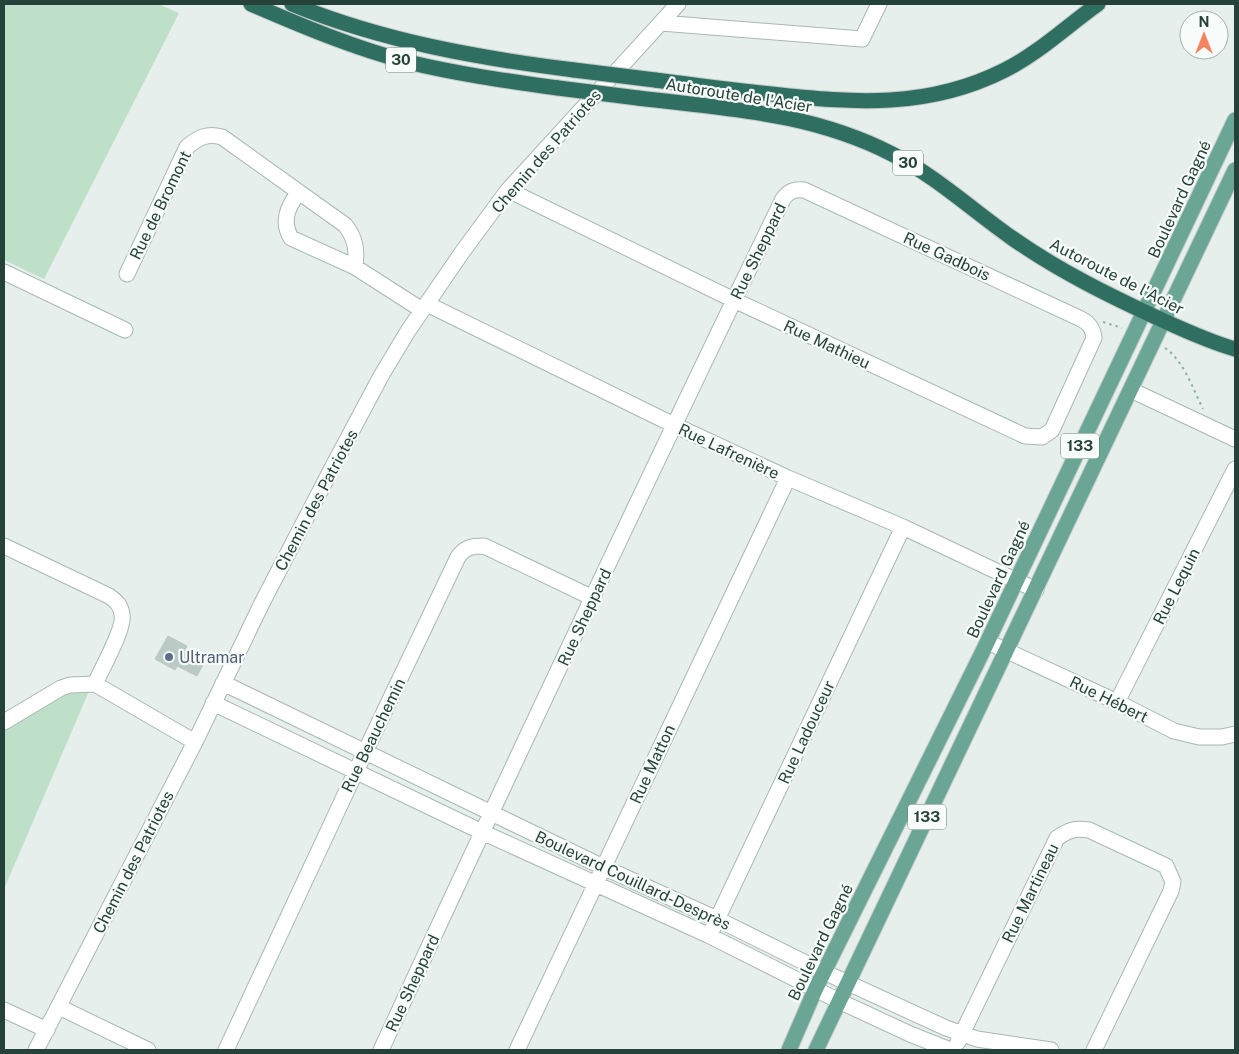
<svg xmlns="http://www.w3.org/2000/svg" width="1239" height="1054" viewBox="0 0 1239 1054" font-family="'Public Sans',sans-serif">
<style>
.green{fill:#bfe0c8}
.building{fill:#bbcac4;stroke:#b8c9c2}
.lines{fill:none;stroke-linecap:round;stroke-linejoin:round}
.minor-casing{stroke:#a8b8b2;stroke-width:17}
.major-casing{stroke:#c2cac8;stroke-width:17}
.highway-casing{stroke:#c2cac8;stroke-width:17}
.path{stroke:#86b3a5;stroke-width:2;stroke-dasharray:2.5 4;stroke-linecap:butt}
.minor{stroke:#fff;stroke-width:15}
.major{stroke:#6aa596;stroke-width:15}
.highway{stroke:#2f6f62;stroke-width:15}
.highway-bridge-casing{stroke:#c2cac8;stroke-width:17;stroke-linecap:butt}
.highway-bridge{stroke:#2f6f62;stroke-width:15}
.service-dot{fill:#5c6f8a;stroke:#f7fbf9;stroke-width:2}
.labels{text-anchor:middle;stroke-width:4.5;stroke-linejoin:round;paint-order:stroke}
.shield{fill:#f7fbf9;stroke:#637a73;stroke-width:1}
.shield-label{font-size:15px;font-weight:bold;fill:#24423a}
.street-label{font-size:16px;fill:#24423a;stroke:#f7fbf9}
.service-label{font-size:16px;fill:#4e5e75;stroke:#f7fbf9;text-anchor:start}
</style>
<rect width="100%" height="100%" fill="#e6efeb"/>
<!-- green -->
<path class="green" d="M4,4H158L179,13L44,279L4,260Z
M93,682L4,889V718Z"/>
<!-- building -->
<path class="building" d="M168,636L187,646L184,652L204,663L197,676L177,666L175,670L155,659Z"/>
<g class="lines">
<!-- minor casing -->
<g class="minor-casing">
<path id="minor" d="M661,23L862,39L879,4
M298,193C288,207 281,221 291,238L355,267
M4,272L125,330
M127,274L187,147C199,137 207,133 222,137L345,225C356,239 357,250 355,267L422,310
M427,304L674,425L788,478L903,527L1036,590
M1131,390L1235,439
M4,546L109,596C116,601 121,605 122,615C125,628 101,670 95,684
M988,642L1117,702L1174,731L1199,737H1222L1235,734
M223,683L603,867L717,919L824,972L946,1028L977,1039L1051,1050
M1117,702L1235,469
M213,703L482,832L710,936L839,1001L910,1034L950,1050
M4,722L61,688L70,685L95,684L195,742
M713,928L903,527
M59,1007L148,1050
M4,1010L47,1030
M958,1042L1057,838C1069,830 1074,828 1089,830L1166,866L1173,882L1171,891L1094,1050
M36,1050L195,742L262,603L331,470L381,376L408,331L463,251L508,190L678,4
M226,1050L356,771L458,557C465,547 472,546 484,546L593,598
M381,1050C513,765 646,481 783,199C789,191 794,189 804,190L1081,319C1089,323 1093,328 1094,338L1052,430L1042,437L1025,436L734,300L508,190
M517,1050L788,478"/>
</g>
<!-- major casing -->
<g class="major-casing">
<path id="major" d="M789,1050L815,990L983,651L1235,120
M816,1050L1235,170"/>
</g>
<!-- highway casing -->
<g class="highway-casing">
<path id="highway" d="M251,4C302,26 354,48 408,62C457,74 508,81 558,88
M292,4C382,41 478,58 574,70
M655,80C693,85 732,90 771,94C854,103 928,109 1005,70C1039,53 1067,26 1098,4
M638,98C727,109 810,112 892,154C936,176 972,210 1012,238C1059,271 1110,296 1162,320C1186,331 1210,342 1235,349"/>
</g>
<!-- path -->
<path class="path" d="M1103,322L1122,328
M1165,348C1184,361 1193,389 1203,409"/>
<!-- minor -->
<use href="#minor" class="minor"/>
<!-- major -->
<use href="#major" class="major"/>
<!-- highway -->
<use href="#highway" class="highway"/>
<!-- highway-bridge casing -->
<g class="highway-bridge-casing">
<path id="highway-bridge" d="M574,70L655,80
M558,88L638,98"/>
</g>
<!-- highway-bridge -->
<use href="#highway-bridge" class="highway-bridge"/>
</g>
<!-- markers -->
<circle class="service-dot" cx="169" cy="657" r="5"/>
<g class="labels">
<!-- shield labels -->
<g class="shield">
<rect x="386" y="47.5" width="30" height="25" rx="4"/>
<rect x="893" y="150.5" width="30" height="25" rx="4"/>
<rect x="1061" y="433.5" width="38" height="25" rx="4"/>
<rect x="908" y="804.5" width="38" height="25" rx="4"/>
</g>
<g class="shield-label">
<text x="401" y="65">30</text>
<text x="908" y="168">30</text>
<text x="1080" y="451">133</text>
<text x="927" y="822">133</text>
</g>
<!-- street labels -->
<g class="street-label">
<text transform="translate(739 95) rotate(9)" y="6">Autoroute de l'Acier</text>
<text transform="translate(546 151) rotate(-49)" y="6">Chemin des Patriotes</text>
<text transform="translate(1179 199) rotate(-65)" y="6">Boulevard Gagné</text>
<text transform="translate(160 205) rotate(-64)" y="6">Rue de Bromont</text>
<text transform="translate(758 251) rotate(-64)" y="6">Rue Sheppard</text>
<text transform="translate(947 256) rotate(25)" y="6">Rue Gadbois</text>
<text transform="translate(1117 276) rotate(27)" y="6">Autoroute de l'Acier</text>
<text transform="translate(827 344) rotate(25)" y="6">Rue Mathieu</text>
<text transform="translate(729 451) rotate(25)" y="6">Rue Lafrenière</text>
<text transform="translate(316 500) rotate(-62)" y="6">Chemin des Patriotes</text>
<text transform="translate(998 579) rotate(-65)" y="6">Boulevard Gagné</text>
<text transform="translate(1176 586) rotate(-63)" y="6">Rue Lequin</text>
<text transform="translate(584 617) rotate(-65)" y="6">Rue Sheppard</text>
<text transform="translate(1109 699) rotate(26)" y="6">Rue Hébert</text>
<text transform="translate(806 732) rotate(-65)" y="6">Rue Ladouceur</text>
<text transform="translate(373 735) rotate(-64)" y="6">Rue Beauchemin</text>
<text transform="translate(652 764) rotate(-65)" y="6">Rue Matton</text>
<text transform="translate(133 862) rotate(-63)" y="6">Chemin des Patriotes</text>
<text transform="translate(633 880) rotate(25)" y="6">Boulevard Couillard-Desprès</text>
<text transform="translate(1030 893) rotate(-64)" y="6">Rue Martineau</text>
<text transform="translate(820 942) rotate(-64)" y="6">Boulevard Gagné</text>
<text transform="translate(412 983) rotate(-65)" y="6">Rue Sheppard</text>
</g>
<!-- service labels -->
<g class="service-label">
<text x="179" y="663">Ultramar</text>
</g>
</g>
<!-- border -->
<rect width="1239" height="1054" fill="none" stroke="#24423a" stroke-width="10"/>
<!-- north arrow -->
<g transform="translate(1204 35)"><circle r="24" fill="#f7fbf9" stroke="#a3b1ad"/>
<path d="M0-4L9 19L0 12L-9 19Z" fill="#f4845f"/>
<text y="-8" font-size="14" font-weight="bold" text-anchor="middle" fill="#24423a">N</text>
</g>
</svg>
